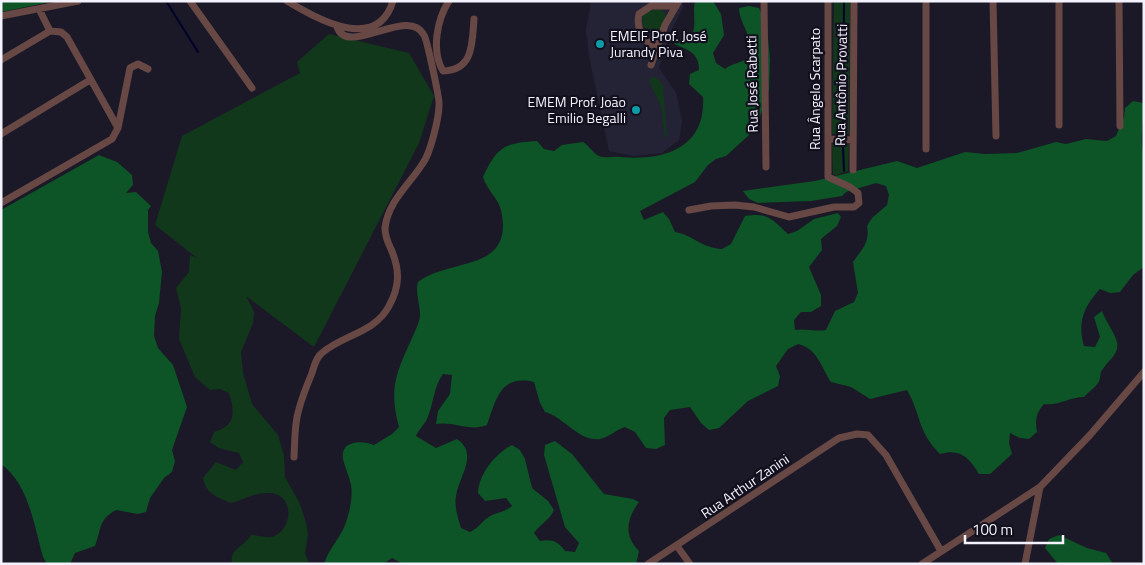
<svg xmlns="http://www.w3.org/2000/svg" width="1145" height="565" viewBox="0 0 1145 565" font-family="'Titillium Web',sans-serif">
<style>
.built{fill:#242235}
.green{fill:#12381c}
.forest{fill:#0d5426}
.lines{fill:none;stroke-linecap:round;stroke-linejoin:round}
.stream{stroke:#00002b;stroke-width:2}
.minor{stroke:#684844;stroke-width:7}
.culture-dot{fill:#0f9aa8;stroke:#12101d;stroke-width:2}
.labels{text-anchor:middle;stroke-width:4.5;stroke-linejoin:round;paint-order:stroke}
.poi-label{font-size:14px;fill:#f4f3fd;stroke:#12101d;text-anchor:start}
.street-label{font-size:14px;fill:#f4f3fd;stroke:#12101d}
</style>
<rect width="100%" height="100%" fill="#1b1927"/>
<!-- built -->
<path class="built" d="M591,1H679L684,6L670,33L659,68L676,93L682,121L679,140L662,153L634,156L609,151L589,56L586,30Z"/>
<!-- green -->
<path class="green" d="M834,1H850L849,134H832Z
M661,9L666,15L658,34L654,35L643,26L642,16L648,11Z
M329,34L409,53L434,96L419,143L314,347L246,296L254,312L253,323L241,352L243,373L252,404L278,435L284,456L285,477L300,504L306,523L308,534L305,553L309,564H232C229,549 245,546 251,535C257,535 265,538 271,537C292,533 297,494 269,493C256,492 243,500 231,503C217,497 206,494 203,478L216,462L236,470L243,462L239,453L219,448L210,442L214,432C236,426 235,412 229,393L220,389L210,390L195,377L179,339L181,308L176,288L189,272L190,255L197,258L155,225L182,136L300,73L297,62Z
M651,77L657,78L663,86L667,138L665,137L661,106L649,81Z
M832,144H849L848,171L833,176Z"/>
<!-- forest -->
<path class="forest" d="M1,1H55L1,12Z
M695,1H713L721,14L724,35L713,53L716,63L725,69C733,62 742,64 750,56C753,34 740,26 739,8L749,6L759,8L767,27L770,59L769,90L759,119L748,136L726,156L716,159L708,165L695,182L640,211L644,220L663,212L669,219L675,232C693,235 701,248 722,249L731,244L745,216C768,212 772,219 788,234L797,231L814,219L838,213L841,217L837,226L821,239L822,250L809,267L821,295V306L811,312H801L794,320L795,330C806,328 815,332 826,330L835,311L854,302L858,293L853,262C862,249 870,243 867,226L872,218L887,205L889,195L886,186L876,183L846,192L842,196L811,201L758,203L749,199L743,191L815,181L897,161L917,168L965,152L985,154L1017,153L1056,142L1066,144L1086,139L1107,141L1116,136L1124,117L1125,108L1133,101L1144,103C1144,120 1139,140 1144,155V267L1133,275L1120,292L1110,293L1100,289C1084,306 1077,323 1084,346L1095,347L1100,337L1094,317L1102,311C1105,320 1114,332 1116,339C1122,354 1107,360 1101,372C1100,376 1100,381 1098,383C1095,388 1088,392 1084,397C1069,397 1059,406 1044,404C1036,413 1035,420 1037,432L1029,439L1020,438L1010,433L1009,443L1012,454L990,474H979C969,457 960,448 940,454C917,431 921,414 907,390L870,399L851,387L831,382C821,367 817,348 798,344L788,349L776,366L780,376L778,386L748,401L719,428L709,430L701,423L690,407L670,410L664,418L665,445L656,449L646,448L635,432L625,427C616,430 609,437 600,439C579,442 564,417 545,412L540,403L534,382C500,374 496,400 487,425C470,432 454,421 436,424L438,411L450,394L452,375L443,374C433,388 434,403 427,419C424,425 419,429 416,436L436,448L457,439C479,454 459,476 456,496C454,506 458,518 461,528L470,532C478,528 480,524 486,519C494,512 504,513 512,506L506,498L485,501L478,493C479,474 495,454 512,445L520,450L525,459L532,488L548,501L554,510C549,521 540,524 534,533L540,541C552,539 558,541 565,551L575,552L579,543L565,527L544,455L545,445L555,441L572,454L604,494L633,499L639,502C627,518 623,535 639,551L636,564H403L392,558L383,564H324C329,547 343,536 347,519C350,510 353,495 351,485C349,476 345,468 343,459C340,440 362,440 374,445L392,434L399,427C386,381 402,364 418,324C424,310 414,296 418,282C451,257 515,273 501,210C498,198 487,190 483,177C497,147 504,143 537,141L544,149L554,151L562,145L583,142C588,145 592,151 597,155C603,159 613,156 620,157C663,161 706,149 703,97L689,84L690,74L699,70C699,53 689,50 674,44L682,38L692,35C697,23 692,14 695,1Z
M99,155L117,162L132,175L133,185L126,193L136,192L151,206L148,210V232L151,243L158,251L162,272L159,303L155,316L154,336L158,348L173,365L187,407L172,450L175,461L172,472L164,478L150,498L146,512L138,514L116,510C98,520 102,528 95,546L75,553L70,564H47L43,557C34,526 29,484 1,464V210Z
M1059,535L1087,548L1106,553L1113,564H1058L1045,548L1049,539Z"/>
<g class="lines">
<!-- stream -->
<path class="stream" d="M166,1L198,52
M843,131L844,1
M843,146L844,171"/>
<!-- minor -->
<path class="minor" d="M190,1L252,88
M287,1C316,18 377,54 393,1
M449,1C437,19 431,51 443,71C474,70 472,43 474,19
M764,1L766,167
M993,1L996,136
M1059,1V125
M1119,1L1120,126
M39,9L50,31L61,32L67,37L118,128
M1,16L78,1
M656,51C645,39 635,31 639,14L651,6H676
M1,60L50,31
M651,65L665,25L679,1
M1,134L90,80
M828,139L853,140
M926,149V1
M853,170L854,1
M1,203L112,139L118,128L130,68L138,64L148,69
M689,210L711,206L735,205L754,207L789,217L834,207H854L859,203L858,193L850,187L828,177V1
M294,457C295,442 294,424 299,409C302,397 307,385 312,373C314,367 316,357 322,353C342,335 375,333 389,306C400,286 400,270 391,249C388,243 385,235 385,228C388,201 410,184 423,163C430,154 439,118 439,105C440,100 427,40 424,35C408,5 348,58 337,27
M677,546L690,564
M648,564L839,438L857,434L868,435L886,455L941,551
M922,564L1040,487L1090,435L1144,372
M1025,564L1040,487"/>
</g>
<!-- markers -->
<g class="culture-dot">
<circle cx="600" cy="44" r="5"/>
<circle cx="636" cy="110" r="5"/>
</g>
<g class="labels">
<!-- poi labels -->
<g class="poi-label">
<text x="610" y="41">EMEIF Prof. José<tspan x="610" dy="16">Jurandy Piva</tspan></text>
<text x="626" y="107" text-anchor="end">EMEM Prof. João<tspan x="626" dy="16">Emilio Begalli</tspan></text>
</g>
<!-- street labels -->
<g class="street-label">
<text transform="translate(752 84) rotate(-91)" y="5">Rua José Rabetti</text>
<text transform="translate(841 85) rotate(-89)" y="5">Rua Antônio Provatti</text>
<text transform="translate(815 89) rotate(-90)" y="5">Rua Ângelo Scarpato</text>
<text transform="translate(745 486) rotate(-34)" y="5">Rua Arthur Zanini</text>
</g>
</g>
<!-- border -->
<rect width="1145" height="565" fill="none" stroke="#f4f3fd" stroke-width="5"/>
<!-- scale -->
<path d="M965 535v8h98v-8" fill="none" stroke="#f4f3fd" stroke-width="2.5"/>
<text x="972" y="535" font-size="15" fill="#f4f3fd" stroke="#12101d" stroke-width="4" paint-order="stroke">100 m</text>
</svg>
